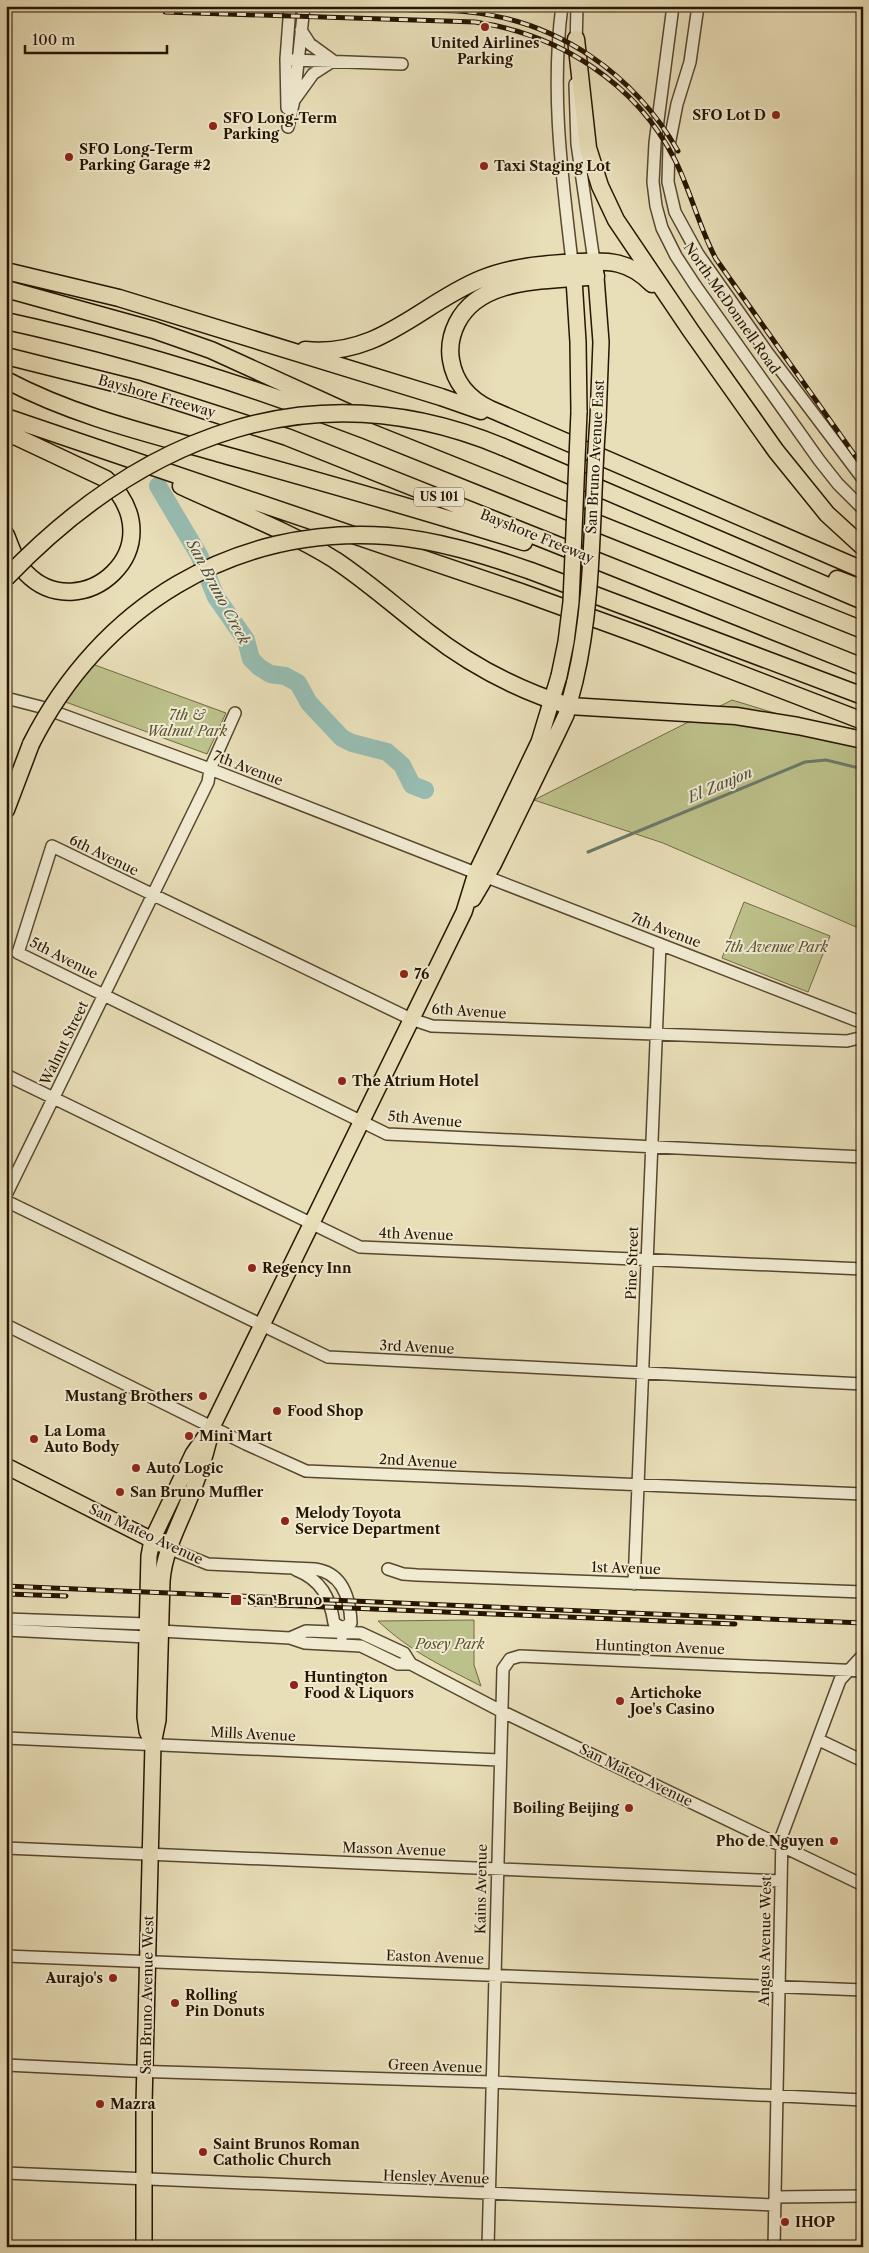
<svg xmlns="http://www.w3.org/2000/svg" width="869" height="2253" viewBox="0 0 869 2253" font-family="'Libre Caslon Text',serif">
<style>
.green{fill:#bcc08a;stroke:#726a45}
.lines{fill:none;stroke-linecap:round;stroke-linejoin:round}
.stream{stroke:#6a796a;stroke-width:3}
.river{stroke:#97bcb1;stroke-width:18}
.minor-casing{stroke:#57472e;stroke-width:14}
.major-casing{stroke:#271500;stroke-width:18}
.highway-casing{stroke:#271500;stroke-width:19}
.minor{stroke:#f0ead1;stroke-width:11}
.major{stroke:#e8deb8;stroke-width:15}
.highway{stroke:#e8deb8;stroke-width:16}
.rail-casing{stroke:#271500;stroke-width:5}
.rail{stroke:#f0ead1;stroke-width:3;stroke-dasharray:9;stroke-linecap:butt}
.major-bridge-casing{stroke:#271500;stroke-width:18;stroke-linecap:butt}
.highway-bridge-casing{stroke:#271500;stroke-width:19;stroke-linecap:butt}
.major-bridge{stroke:#e8deb8;stroke-width:15}
.highway-bridge{stroke:#e8deb8;stroke-width:16}
.poi-dot{fill:#8f2418;stroke:#f0ead1;stroke-width:2}
.labels{text-anchor:middle;stroke-width:4;stroke-linejoin:round;paint-order:stroke}
.shield{fill:#f0ead1;stroke:#63553f;stroke-width:1}
.shield-label{font-size:12px;font-weight:bold;fill:#271500}
.poi-label{font-size:14px;font-weight:bold;fill:#271500;stroke:#f0ead1;text-anchor:start}
.street-label{font-size:14px;fill:#271500;stroke:#f0ead1}
.park-label{font-size:14px;font-style:italic;fill:#5b5130;stroke:#f0ead1}
.water-label{font-size:15px;font-style:italic;fill:#4e4f3e;stroke:#f0ead1}
</style>
<rect width="100%" height="100%" fill="#e8deb8"/>
<filter id="stains"><feTurbulence type="fractalNoise" baseFrequency=".004" numOctaves="4"/><feColorMatrix values="0 0 0 0 .2 0 0 0 0 .09 0 0 0 0 .02 0 0 0 .5 -.17"/></filter>
<radialGradient id="worn" r=".72"><stop offset=".6" stop-color="#630" stop-opacity="0"/><stop offset="1" stop-color="#630" stop-opacity=".3"/></radialGradient>
<!-- green -->
<path class="green" d="M84,661L226,713L207,754L52,697Z
M732,700L863,740V930L663,843L534,800Z
M744,902L830,936L808,992L722,958Z
M474,1620V1665L481,1686C442,1666 411,1652 378,1621Z"/>
<g class="lines">
<!-- stream -->
<path class="stream" d="M588,852L805,762L826,760L863,769"/>
<!-- river -->
<path class="river" d="M158,486L199,555L216,597L246,640L251,659L259,667L270,674L285,676L298,683L309,703L342,738L352,743L387,752L402,765L412,785L425,790"/>
<!-- minor casing -->
<g class="minor-casing">
<path id="minor" d="M562,6C550,94 563,183 573,270
M673,6L655,143L653,182L656,206L662,228L676,256L695,285L819,460L838,484L863,509
M698,6L690,62L677,104L669,145L668,182L675,212L698,254L767,352L863,479
M301,30L310,44L332,60
M576,46L577,6
M293,60L402,64
M575,84L577,144L594,261
M295,99L313,74L333,61
M287,108L286,59L290,6
M288,127L294,100L304,6
M6,698L41,707L210,769L476,873
M487,877L863,1023
M863,1037L847,1041L432,1026L411,1019L52,846L18,953L387,1134L863,1157
M6,1075L360,1247L863,1269
M6,1195L208,782L210,769L235,713
M6,1201L328,1357L863,1384
M6,1325L246,1444L306,1471L863,1494
M168,1548L208,1564L315,1569C343,1573 350,1599 351,1623L342,1628
M388,1569L403,1574L417,1575L863,1592
M296,1570C321,1580 330,1597 334,1623L342,1628V1636
M634,1584L660,944
M6,1619L147,1624L160,1631L290,1638L305,1643L361,1646L398,1664H411L501,1711L863,1885
M6,1630L147,1637L154,1634
M290,1638L306,1631L361,1633L404,1653L411,1664
M6,1738L499,1760
M819,1740L863,1761
M6,1848L781,1881
M6,1956L863,1990
M6,2065L130,2071L492,2082L863,2100
M6,2173L775,2205
M775,2197L863,2196
M488,2247L503,1669L510,1659L520,1656L863,1671
M774,2247L782,1835L840,1680L863,1655"/>
</g>
<!-- major casing -->
<g class="major-casing">
<path id="major" d="M595,264L601,342L598,420
M574,279L578,342L579,412
M473,899L493,865L557,734L566,715L575,681
M6,1466L160,1544
M153,1744L147,1731L145,1717L149,1556L152,1540L193,1454L212,1427L464,912L476,873L539,742L559,676
M144,2247V2104L153,1744L158,1720L162,1581C164,1554 176,1531 186,1507C196,1484 204,1461 210,1436"/>
</g>
<!-- highway casing -->
<g class="highway-casing">
<path id="highway" d="M576,39L588,148L600,186L616,220L691,331L776,451L827,514L863,547
M6,271L119,298L441,397L481,411
M596,276C551,282 481,275 457,323C451,335 449,348 451,360C455,384 469,399 490,409L863,570
M6,289L154,330L211,350L358,417
M6,321C129,348 248,385 365,430L863,630
M305,350C379,358 420,304 481,279C512,266 546,264 579,262C608,260 630,261 652,284
M6,356L138,389L287,437L863,667
M6,380C78,418 155,435 232,457C330,484 427,512 524,542
M6,417L521,592L645,637L863,721
M6,432L106,479C178,548 80,629 26,573C16,563 11,548 6,535
M503,447L863,601
M181,486C232,510 287,530 335,560C368,582 397,608 428,632C470,665 518,690 569,706L736,716L798,726L863,740
M531,571L863,696
M837,579L863,589
M6,810L31,744"/>
</g>
<!-- minor -->
<use href="#minor" class="minor"/>
<!-- major -->
<use href="#major" class="major"/>
<!-- highway -->
<use href="#highway" class="highway"/>
<!-- rail casing -->
<g class="rail-casing">
<path id="rail" d="M378,6C407,13 439,8 469,12C558,21 634,74 678,151
M165,12L475,22C559,34 636,83 675,160C691,192 699,227 716,259L863,467
M6,1586L863,1623
M6,1594L66,1596
M253,1604L735,1624"/>
</g>
<!-- rail -->
<use href="#rail" class="rail"/>
<!-- major-bridge casing -->
<g class="major-bridge-casing">
<path id="major-bridge" d="M559,676L566,642L571,602L579,412
M575,681C595,596 591,507 598,420"/>
</g>
<!-- highway-bridge casing -->
<g class="highway-bridge-casing">
<path id="highway-bridge" d="M6,578C143,435 313,368 503,447
M31,744C100,607 233,525 388,536C437,540 485,555 531,571"/>
</g>
<!-- major-bridge -->
<use href="#major-bridge" class="major-bridge"/>
<!-- highway-bridge -->
<use href="#highway-bridge" class="highway-bridge"/>
</g>
<!-- markers -->
<g class="poi-dot">
<circle cx="485" cy="27" r="5"/>
<circle cx="776" cy="115" r="5"/>
<circle cx="213" cy="126" r="5"/>
<circle cx="69" cy="157" r="5"/>
<circle cx="484" cy="166" r="5"/>
<circle cx="404" cy="974" r="5"/>
<circle cx="342" cy="1081" r="5"/>
<circle cx="252" cy="1268" r="5"/>
<circle cx="203" cy="1396" r="5"/>
<circle cx="277" cy="1411" r="5"/>
<circle cx="189" cy="1436" r="5"/>
<circle cx="34" cy="1439" r="5"/>
<circle cx="136" cy="1468" r="5"/>
<circle cx="120" cy="1492" r="5"/>
<circle cx="285" cy="1521" r="5"/>
<rect x="230" y="1594" width="12" height="12" rx="2.5"/>
<circle cx="294" cy="1685" r="5"/>
<circle cx="620" cy="1701" r="5"/>
<circle cx="629" cy="1808" r="5"/>
<circle cx="834" cy="1841" r="5"/>
<circle cx="113" cy="1978" r="5"/>
<circle cx="175" cy="2003" r="5"/>
<circle cx="100" cy="2104" r="5"/>
<circle cx="203" cy="2152" r="5"/>
<circle cx="785" cy="2222" r="5"/>
</g>
<g class="labels">
<!-- shield labels -->
<rect class="shield" x="414" y="487.5" width="50" height="19" rx="4"/>
<g class="shield-label">
<text x="439" y="501">US 101</text>
</g>
<!-- poi labels -->
<g class="poi-label">
<text x="485" y="48" text-anchor="middle">United Airlines<tspan x="485" dy="16">Parking</tspan></text>
<text x="766" y="120" text-anchor="end">SFO Lot D</text>
<text x="223" y="123">SFO Long-Term<tspan x="223" dy="16">Parking</tspan></text>
<text x="79" y="154">SFO Long-Term<tspan x="79" dy="16">Parking Garage #2</tspan></text>
<text x="494" y="171">Taxi Staging Lot</text>
<text x="414" y="979">76</text>
<text x="352" y="1086">The Atrium Hotel</text>
<text x="262" y="1273">Regency Inn</text>
<text x="193" y="1401" text-anchor="end">Mustang Brothers</text>
<text x="287" y="1416">Food Shop</text>
<text x="44" y="1436">La Loma<tspan x="44" dy="16">Auto Body</tspan></text>
<text x="199" y="1441">Mini Mart</text>
<text x="146" y="1473">Auto Logic</text>
<text x="130" y="1497">San Bruno Muffler</text>
<text x="295" y="1518">Melody Toyota<tspan x="295" dy="16">Service Department</tspan></text>
<text x="247" y="1605">San Bruno</text>
<text x="304" y="1682">Huntington<tspan x="304" dy="16">Food &amp; Liquors</tspan></text>
<text x="630" y="1698">Artichoke<tspan x="630" dy="16">Joe's Casino</tspan></text>
<text x="619" y="1813" text-anchor="end">Boiling Beijing</text>
<text x="824" y="1846" text-anchor="end">Pho de Nguyen</text>
<text x="103" y="1983" text-anchor="end">Aurajo's</text>
<text x="185" y="2000">Rolling<tspan x="185" dy="16">Pin Donuts</tspan></text>
<text x="110" y="2109">Mazra</text>
<text x="213" y="2149">Saint Brunos Roman<tspan x="213" dy="16">Catholic Church</tspan></text>
<text x="795" y="2227">IHOP</text>
</g>
<!-- street labels -->
<g class="street-label">
<text transform="translate(732 308) rotate(55)" y="5">North McDonnell Road</text>
<text transform="translate(157 396) rotate(16)" y="5">Bayshore Freeway</text>
<text transform="translate(595 457) rotate(-87)" y="5">San Bruno Avenue East</text>
<text transform="translate(537 536) rotate(22)" y="5">Bayshore Freeway</text>
<text transform="translate(248 768) rotate(21)" y="5">7th Avenue</text>
<text transform="translate(104 855) rotate(26)" y="5">6th Avenue</text>
<text transform="translate(666 930) rotate(21)" y="5">7th Avenue</text>
<text transform="translate(64 958) rotate(27)" y="5">5th Avenue</text>
<text transform="translate(469 1011) rotate(4)" y="5">6th Avenue</text>
<text transform="translate(64 1043) rotate(-64)" y="5">Walnut Street</text>
<text transform="translate(425 1119) rotate(5)" y="5">5th Avenue</text>
<text transform="translate(416 1234) rotate(2)" y="5">4th Avenue</text>
<text transform="translate(632 1263) rotate(-88)" y="5">Pine Street</text>
<text transform="translate(417 1347) rotate(3)" y="5">3rd Avenue</text>
<text transform="translate(418 1461) rotate(3)" y="5">2nd Avenue</text>
<text transform="translate(146 1534) rotate(25)" y="5">San Mateo Avenue</text>
<text transform="translate(626 1568) rotate(2)" y="5">1st Avenue</text>
<text transform="translate(660 1647) rotate(2)" y="5">Huntington Avenue</text>
<text transform="translate(253 1734) rotate(3)" y="5">Mills Avenue</text>
<text transform="translate(636 1775) rotate(26)" y="5">San Mateo Avenue</text>
<text transform="translate(394 1849) rotate(2)" y="5">Masson Avenue</text>
<text transform="translate(481 1889) rotate(-89)" y="5">Kains Avenue</text>
<text transform="translate(765 1941) rotate(-89)" y="5">Angus Avenue West</text>
<text transform="translate(435 1957) rotate(2)" y="5">Easton Avenue</text>
<text transform="translate(147 1995) rotate(-89)" y="5">San Bruno Avenue West</text>
<text transform="translate(435 2066) rotate(2)" y="5">Green Avenue</text>
<text transform="translate(436 2177) rotate(2)" y="5">Hensley Avenue</text>
</g>
<!-- park labels -->
<g class="park-label">
<text x="187" y="720">7th &amp;<tspan x="187" dy="16">Walnut Park</tspan></text>
<text x="776" y="952">7th Avenue Park</text>
<text x="450" y="1649">Posey Park</text>
</g>
<!-- water labels -->
<g class="water-label">
<text transform="translate(218 592) rotate(62)" y="5">San Bruno Creek</text>
<text transform="translate(720 785) rotate(-23)" y="5">El Zanjon</text>
</g>
</g>
<!-- margin -->
<rect width="869" height="2253" fill="none" stroke="#e8deb8" stroke-width="25"/>
<rect x="8" y="8" width="854" height="2238" fill="none" stroke="#271500" stroke-width="2.5"/>
<rect x="12" y="12" width="844" height="2228" fill="none" stroke="#271500"/>
<!-- scale -->
<path d="M25 45v8h142v-8" fill="none" stroke="#271500" stroke-width="2.5"/>
<text x="32" y="45" font-size="15" fill="#271500" stroke="#f0ead1" stroke-width="4" paint-order="stroke">100 m</text>
<rect width="100%" height="100%" filter="url(#stains)"/>
<rect width="100%" height="100%" fill="url(#worn)"/>
</svg>
